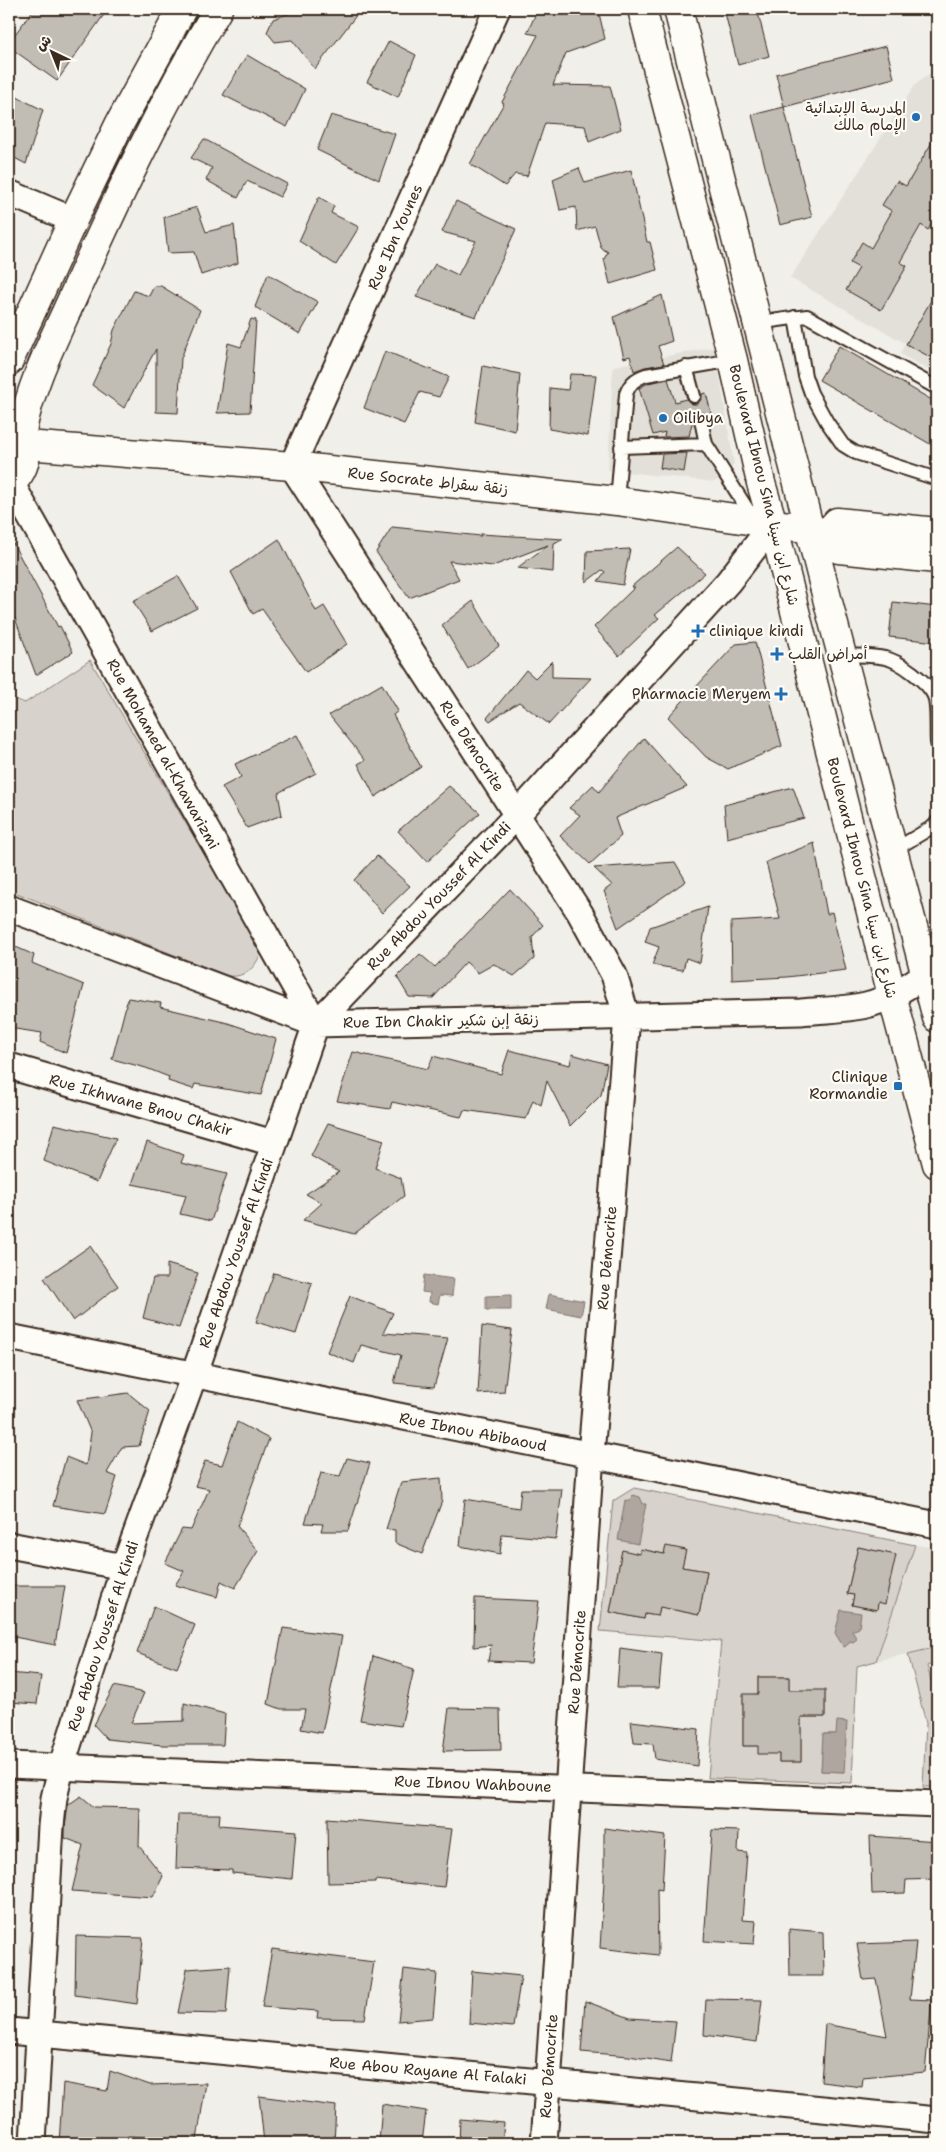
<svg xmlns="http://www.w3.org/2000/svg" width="946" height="2152" viewBox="0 0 946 2152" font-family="'Shantell Sans','Playpen Sans Arabic',sans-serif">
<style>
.built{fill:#e3e0da}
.green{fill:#d7d2cc;stroke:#897e75;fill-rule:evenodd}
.water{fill:#aea69f;stroke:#80746b}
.building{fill:#c1bcb4;stroke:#3b2a1e}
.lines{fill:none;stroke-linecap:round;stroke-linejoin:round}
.lane-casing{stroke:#3b2a1e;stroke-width:16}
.street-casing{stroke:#3b2a1e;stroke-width:29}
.secondary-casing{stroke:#3b2a1e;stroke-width:31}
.primary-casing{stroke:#3b2a1e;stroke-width:31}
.lane{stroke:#fdfcf7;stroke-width:12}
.street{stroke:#fdfcf7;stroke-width:25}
.secondary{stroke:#fdfcf7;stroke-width:28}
.primary{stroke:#fdfcf7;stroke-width:28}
.poi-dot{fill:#1f6fb2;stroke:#fdfcf7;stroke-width:2}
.labels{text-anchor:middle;stroke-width:4.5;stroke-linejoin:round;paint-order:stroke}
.poi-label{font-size:15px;fill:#3b2a1e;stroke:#fdfcf7;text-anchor:end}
.street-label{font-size:15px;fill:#3b2a1e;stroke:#fdfcf7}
</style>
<rect width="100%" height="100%" fill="#f1efea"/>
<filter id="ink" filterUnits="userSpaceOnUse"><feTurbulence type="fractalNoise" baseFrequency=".02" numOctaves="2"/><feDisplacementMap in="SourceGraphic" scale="10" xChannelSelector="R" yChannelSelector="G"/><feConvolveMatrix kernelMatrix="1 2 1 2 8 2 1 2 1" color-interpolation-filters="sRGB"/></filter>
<g filter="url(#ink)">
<!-- built -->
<path class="built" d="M937,68V375L900,354L905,343L790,278L915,85Z
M715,347L734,464L715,482L608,470L613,366Z
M915,1545L937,1548V1647L876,1661Z"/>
<!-- green -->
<path class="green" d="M90,660L258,946L261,953C255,968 245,978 228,976L9,890V697L25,703Z
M634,1488L915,1545L876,1661L857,1666L852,1783L708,1778L721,1641L600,1631L613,1501ZM666,1547L685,1551L682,1567L707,1571L699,1615L660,1607L658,1616L645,1614L644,1619L610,1612L622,1551L640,1554L641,1549L664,1554ZM858,1547L895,1555L876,1610L852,1605L854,1595L847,1594ZM841,1610L853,1630L850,1641ZM758,1677H789V1690L825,1691V1717H801V1762H779V1754L758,1746H743V1695L758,1694ZM824,1734H836L844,1772L821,1771Z
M937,1647V1662L927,1666L937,1702V1787H923L926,1723L908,1654Z"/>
<!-- water -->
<path class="water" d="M424,1275L454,1279L452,1296L440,1295L438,1304L429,1302L430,1293L422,1292Z
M549,1294L584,1301L581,1316L546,1309Z
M511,1295V1310H486V1296Z
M633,1495L640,1497L643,1504H646L638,1544L618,1540L625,1500L629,1501Z
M841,1610L861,1613L859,1628L852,1631L857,1639L853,1642L850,1641L845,1647L843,1646L835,1633Z
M837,1721L847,1722L844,1772L821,1771L823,1734H836Z"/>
<!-- building -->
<path class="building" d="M34,9H108L57,81L9,47V42Z
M302,9H361L315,69L292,40L275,42L267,32L273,19Z
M538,9H598L605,39L566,53L553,85L610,86L621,129L589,142L585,126L545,123L527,176L515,174L505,186L470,164L504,103L502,102L538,35L527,33Z
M724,9H757L769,56L738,65Z
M389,41L416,55L398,97L367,82Z
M886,46L894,78L784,107L776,74Z
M247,55L305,89L287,127L223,95Z
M17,97L43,110L26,164L9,155V115Z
M784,107L812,217L780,225L752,115Z
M331,115L395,134L379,180L317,150Z
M937,134V214L928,230L921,225L900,262L907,266L881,310L846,290L859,268L850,263L862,242L871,248L892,211L882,205L897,181L906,186Z
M204,139L287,184L280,197L247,181L238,198L206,180L212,168L191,158Z
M579,168L585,183L631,170L647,242H650L657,270L610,284L604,259L608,252L601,248L595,226L577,231L576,207L560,210L553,179Z
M319,197L334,206L331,213L359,227L336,265L299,241Z
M456,201L516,229L476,317L416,297L435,264L458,275L476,241L442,232Z
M197,207L206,232L234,225L238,263L201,275L194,252L168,253L164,217Z
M268,274L318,302L300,334L255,307Z
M154,286H161L200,310L181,358L178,413L156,412V349L124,408L92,385L111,344L114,330L134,291L149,296Z
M937,290V348L932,358L906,344Z
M662,295L672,341L658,346L664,364L645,367L634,371L630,356L624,358L614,317Z
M251,319L256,320L250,412L217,413L228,343L241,347Z
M839,346L937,403V448L819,380Z
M385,351L449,377L439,397L420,392L404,424L364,408Z
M483,366L520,374L515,431L475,422Z
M570,374L596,375L588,436L549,429L550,388L568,390Z
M668,379L675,402L686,399L692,404H697L702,398V394L706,393L712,417L709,418L703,412L696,414L692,423L689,436L664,437L665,432L653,435L639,388L648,383Z
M687,453L684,472L660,468L662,454Z
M392,527L481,536L480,534L563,539L554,543L553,572L517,568L548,545L493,566L449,561L459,579L409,598L376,552Z
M9,536L58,627L60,626L73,652L36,675L9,602Z
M279,539L316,611L324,606L347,644L306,672L262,609L253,614L231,572Z
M677,547L705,573L655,615L659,618L619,656L594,627L635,587H631Z
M630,549L623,585L598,581L605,572L602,570L586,582L587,551Z
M178,576L197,608L152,631L133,601Z
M473,601L499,646L468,669L442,625Z
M893,602L937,607V642L889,637Z
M755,642L782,746L728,769L706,757L668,717L736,644Z
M552,661V677L591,678L549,724L519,702L490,721L487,718L526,670L535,678Z
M382,684L398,711L393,715L421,767L375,797L358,764L365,760L329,715Z
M297,735L316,773L278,793L282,815L247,828L222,787L241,777L235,764Z
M644,738L687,787L615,818L621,836L590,864L560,836L580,815L569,808L593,785L599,792Z
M449,786L480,813L427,862L398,831Z
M793,787L804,818L727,838L724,805Z
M814,843L827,914L832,912L846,970L787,977L732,980L731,922L780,919L766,862Z
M377,856L410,886L382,913L354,880Z
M675,862L686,881L618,928L604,891L612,885L594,868Z
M510,889L543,925L532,937L534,959L514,976L494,964L478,973L466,962L433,998L409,997L397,977L420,954L435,967Z
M708,907L700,963L686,958L683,970L652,965L659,947L645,942L650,927Z
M9,944L34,955L32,963L84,985L66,1053L40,1042L42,1033L9,1028Z
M128,998L161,1003L160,1007L228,1023L276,1039L261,1095L195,1084L193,1089L168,1081L169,1077L146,1068L112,1059Z
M509,1050L570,1065L572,1054L607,1064L601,1095L570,1126L547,1081L541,1105L533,1100L526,1119L464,1110L461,1117L392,1102L390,1109L337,1101L353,1052L428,1069L433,1056L501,1074Z
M328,1123L384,1140L375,1168L401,1178L404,1196L354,1234L303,1220L322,1203L306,1194L339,1172L311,1156Z
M54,1124L116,1138L97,1182L44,1161Z
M147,1142L184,1155L181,1163L227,1174L211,1221L180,1214L186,1195L132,1184Z
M90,1246L118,1286L73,1321L44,1278Z
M167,1264L198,1273L179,1328L143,1318L153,1278H167Z
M274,1273L312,1283L296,1334L256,1322Z
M350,1296L393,1313L383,1333L448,1338L434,1387L394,1383L401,1355L361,1345L354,1363L327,1352Z
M482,1326L512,1330L504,1392L478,1394Z
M128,1393L150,1411L139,1446L122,1447L107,1473L117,1477L105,1514L53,1506L66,1457L86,1465L91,1433L77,1400Z
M237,1422L269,1439L237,1526L258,1551L235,1588L221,1581L217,1597L175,1585L184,1571L165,1563L182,1529L191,1530L209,1489L195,1486L205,1461L222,1465Z
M347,1458L370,1463L348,1531H321L323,1524L305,1523L321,1473L340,1476Z
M441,1478L442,1501L422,1554L395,1543V1530L386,1529L401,1482Z
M521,1489H562L556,1539L502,1534L500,1554L460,1546L465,1499L519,1508Z
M666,1546L686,1550L682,1567L707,1571L699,1615L660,1607L658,1616L645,1614L644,1619L610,1612L622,1550L640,1554V1549L664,1554Z
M858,1547L896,1555L885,1604L878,1602L877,1610L852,1605L854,1595L847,1594Z
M9,1586H65L55,1645L9,1636Z
M475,1598L539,1601L531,1663L488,1661L491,1645L474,1647Z
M154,1606L195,1625L177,1668L137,1653Z
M283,1628L342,1636L322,1733L301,1729L305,1709H281L268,1704Z
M620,1648L662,1654L659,1688H617Z
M373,1656L414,1669L401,1726L360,1720Z
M9,1673L41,1676L37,1704L9,1702Z
M758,1677H789V1690H825V1717H801V1762H779V1754H758V1746H743V1694H758Z
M114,1686L144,1693L131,1723L184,1721V1703L225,1714L223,1745H162L107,1739L94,1725Z
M449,1708L500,1709L501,1750L443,1751Z
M631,1721L699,1729L697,1766L655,1759L653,1744L634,1743Z
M81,1796L94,1807L140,1808L139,1846L163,1876L153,1897L72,1891L83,1845L65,1838V1827L68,1805Z
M178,1814H220L219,1825L296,1831L292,1879L232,1873V1870L176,1868Z
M327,1818L452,1829L444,1887L375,1880V1882L328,1883Z
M604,1828L665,1836L662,1890L657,1889L658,1955L600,1948L604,1882Z
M712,1830L739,1831L738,1852L747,1853L742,1920L756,1921L754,1944L704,1941Z
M870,1836L937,1841V1879L906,1880L905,1893L872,1894Z
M789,1929L823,1932L824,1976H790Z
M76,1936L143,1938L137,2004L75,1995Z
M916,1942L910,1999L932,2000L925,2072L863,2078L862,2087L821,2082L825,2024L887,2036L876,1979L863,1980L857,1944Z
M272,1949L374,1962L365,2019L317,2018L318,2011L262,2007Z
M230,1966L226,2014L178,2013L187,1969Z
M404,1969L437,1973L433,2018L398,2021Z
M472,1971L521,1976L513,2027L469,2023Z
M706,1999L762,2000L757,2042L704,2035Z
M585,2001L630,2018L676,2021L671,2063L629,2056L581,2052Z
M110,2071L150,2085L206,2083L197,2140L128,2136L127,2143H59L63,2083L107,2091Z
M259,2096L336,2106L334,2143H264Z
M382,2104L426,2111L422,2143H379Z
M460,2119L504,2123L502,2143H459Z"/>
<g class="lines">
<!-- lane casing -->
<g class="lane-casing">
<path id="lane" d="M795,317L805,376L811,393L827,422L843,445L856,453L937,479
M757,323L807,316L937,388
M686,367L694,396
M701,420L706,444
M621,447L706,444L753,518
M617,501L626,394C630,383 635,379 646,375L733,360
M842,655C856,656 872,655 885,658C900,661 928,682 934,696C938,708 936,730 937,743
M894,850L934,826L937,822"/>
</g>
<!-- street casing -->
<g class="street-casing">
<path id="street" d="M497,9L292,466L580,913L614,975L627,1017L591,1455L544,2143
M9,193L73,220
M11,483L316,1024
M9,908L316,1024L801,1012C822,1010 845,1010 866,1005C892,999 917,981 937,965
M9,1066L273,1143
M9,1337L937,1525
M9,1545L124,1567
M9,1765L937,1804
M9,2031L937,2120
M33,2143L51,1826L54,1798L61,1768L124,1567L194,1375L316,1024L517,815L728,582L773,524"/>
</g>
<!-- secondary casing -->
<g class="secondary-casing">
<path id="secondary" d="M642,9L733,360L761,483L773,524L892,995L937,1164
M678,9L828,602L937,1018
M26,445L292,466L617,501L811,529L827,533L839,549L937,559
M827,533L837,522L937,532"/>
</g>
<!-- primary casing -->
<g class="primary-casing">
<path id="primary" d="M9,361L73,220L119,125L182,9
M22,431C31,381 56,336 76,290C119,194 164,99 218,9
M9,485C31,467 31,436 10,417"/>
</g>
<!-- lane -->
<use href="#lane" class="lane"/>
<!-- street -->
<use href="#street" class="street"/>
<!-- secondary -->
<use href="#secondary" class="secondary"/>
<!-- primary -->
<use href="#primary" class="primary"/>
</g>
</g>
<!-- markers -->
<g class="poi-dot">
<circle cx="916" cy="117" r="5"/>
<circle cx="663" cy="418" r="5"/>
<path d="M695.5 623.5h5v5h5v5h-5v5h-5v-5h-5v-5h5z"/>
<path d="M774.5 646.5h5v5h5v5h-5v5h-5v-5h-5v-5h5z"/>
<path d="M778.5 686.5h5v5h5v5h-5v5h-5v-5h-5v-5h5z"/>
<rect x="893" y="1081" width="10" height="10" rx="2.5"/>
</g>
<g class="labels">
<!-- poi labels -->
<g class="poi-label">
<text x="906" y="113">المدرسة الإبتدائية<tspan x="906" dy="17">الإمام مالك</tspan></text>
<text x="673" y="423" text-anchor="start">Oilibya</text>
<text x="709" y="636" text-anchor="start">clinique kindi</text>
<text x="788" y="659" text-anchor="start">أمراض القلب</text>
<text x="771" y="699">Pharmacie Meryem</text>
<text x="888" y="1082">Clinique<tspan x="888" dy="17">Rormandie</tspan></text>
</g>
<!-- street labels -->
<g class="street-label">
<text transform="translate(395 237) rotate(-66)" y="5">Rue Ibn Younes</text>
<text transform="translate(428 481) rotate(6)" y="5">Rue Socrate زنقة سقراط</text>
<text transform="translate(764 485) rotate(76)" y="5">Boulevard Ibnou Sina شارع ابن سينا</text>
<text transform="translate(472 746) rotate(57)" y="5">Rue Démocrite</text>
<text transform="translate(163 754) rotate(61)" y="5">Rue Mohamed al-Khawarizmi</text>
<text transform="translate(862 878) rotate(76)" y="5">Boulevard Ibnou Sina شارع ابن سينا</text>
<text transform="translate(439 896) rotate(-46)" y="5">Rue Abdou Youssef Al Kindi</text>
<text transform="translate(441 1021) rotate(-1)" y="5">Rue Ibn Chakir زنقة إبن شكير</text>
<text transform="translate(141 1105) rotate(16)" y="5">Rue Ikhwane Bnou Chakir</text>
<text transform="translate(236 1253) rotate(-71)" y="5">Rue Abdou Youssef Al Kindi</text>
<text transform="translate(607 1258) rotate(-85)" y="5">Rue Démocrite</text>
<text transform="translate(473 1432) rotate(11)" y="5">Rue Ibnou Abibaoud</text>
<text transform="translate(103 1636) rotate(-72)" y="5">Rue Abdou Youssef Al Kindi</text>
<text transform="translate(577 1662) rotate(-86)" y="5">Rue Démocrite</text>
<text transform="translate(473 1784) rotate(2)" y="5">Rue Ibnou Wahboune</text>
<text transform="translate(549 2066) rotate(-86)" y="5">Rue Démocrite</text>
<text transform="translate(428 2071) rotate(5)" y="5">Rue Abou Rayane Al Falaki</text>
</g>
</g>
<!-- margin -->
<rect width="946" height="2152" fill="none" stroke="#fdfcf7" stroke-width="30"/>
<rect x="15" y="15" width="916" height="2122" fill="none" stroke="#3b2a1e" stroke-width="2" filter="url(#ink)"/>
<!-- north arrow -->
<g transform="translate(52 52) rotate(317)" stroke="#fdfcf7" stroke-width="4" paint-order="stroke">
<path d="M0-4L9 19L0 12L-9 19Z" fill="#3b2a1e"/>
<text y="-8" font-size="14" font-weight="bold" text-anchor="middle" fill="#3b2a1e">ش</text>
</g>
</svg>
